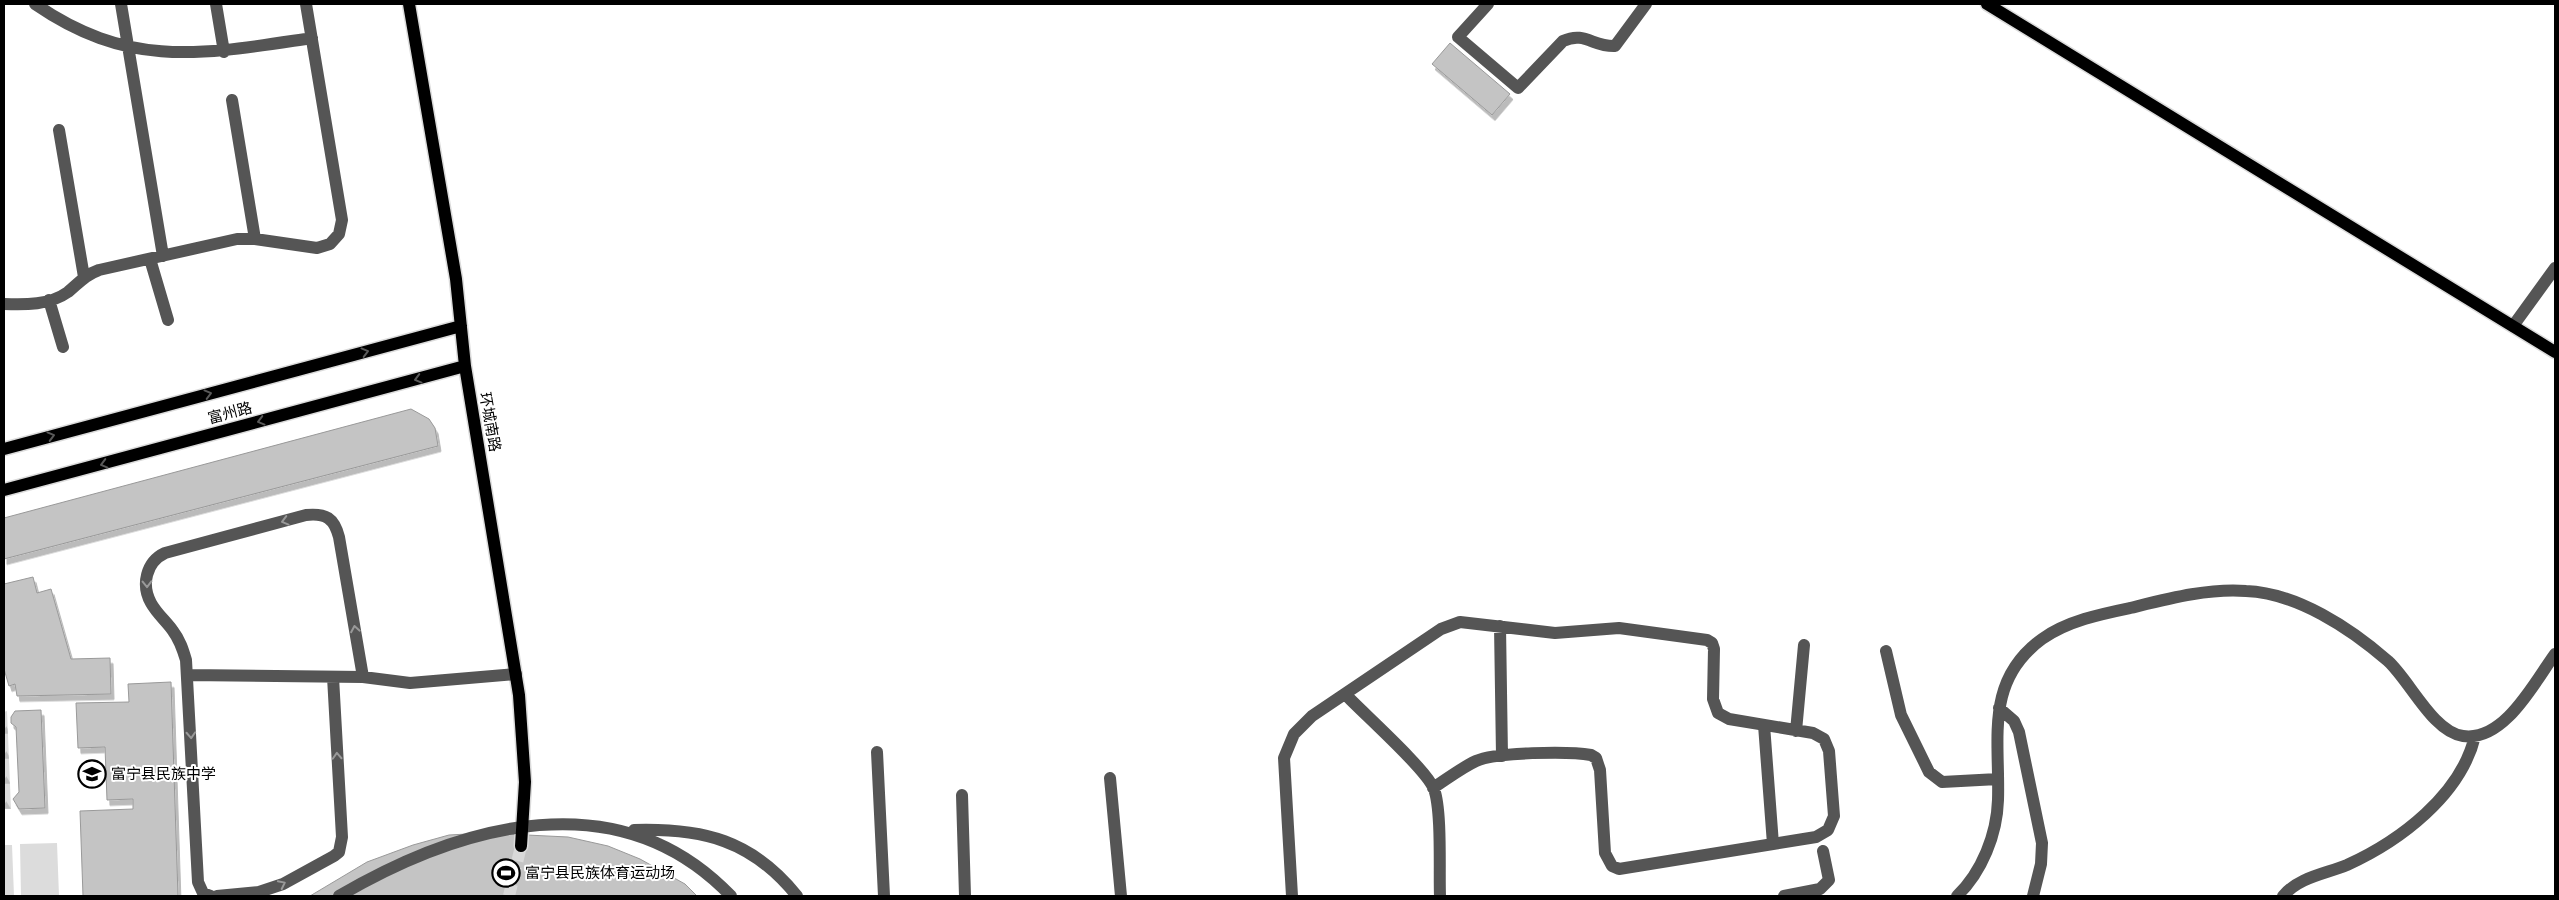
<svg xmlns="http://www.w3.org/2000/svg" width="2559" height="900" viewBox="0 0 2559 900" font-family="Lato,'Noto Sans SC',sans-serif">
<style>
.grass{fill:#dcdcdc}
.forest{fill:url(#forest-firs)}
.building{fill:#c4c4c4;stroke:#999;filter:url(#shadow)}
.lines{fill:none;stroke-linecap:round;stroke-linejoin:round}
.major-tunnel{stroke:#d9d9d9;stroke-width:12;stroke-dasharray:12 6;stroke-linecap:butt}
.major-casing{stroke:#dbdbdb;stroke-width:15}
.minor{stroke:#555;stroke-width:12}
.major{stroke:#000;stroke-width:12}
.oneway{stroke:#595959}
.oneway2{stroke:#999}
.labels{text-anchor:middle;stroke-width:4;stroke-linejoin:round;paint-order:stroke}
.street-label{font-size:15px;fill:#000;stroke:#fff}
.poi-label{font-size:15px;fill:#000;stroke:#fff;text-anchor:start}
</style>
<defs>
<pattern id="forest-firs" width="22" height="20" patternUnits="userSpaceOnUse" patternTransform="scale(1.25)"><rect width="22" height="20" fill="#dcdcdc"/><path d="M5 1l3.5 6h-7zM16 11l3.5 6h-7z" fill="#bbb"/></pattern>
<filter id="shadow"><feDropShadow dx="3" dy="5.5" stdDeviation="0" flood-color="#0004"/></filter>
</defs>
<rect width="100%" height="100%" fill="#fff"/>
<!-- grass -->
<path class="grass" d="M57,843L59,896H21L20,844Z
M4,845H12L14,896H4Z"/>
<!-- forest -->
<path class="forest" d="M7,711L11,809H4V712Z"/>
<!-- building -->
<path class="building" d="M1450,43L1510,94L1492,115L1432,64Z
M411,409L429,419L435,428L438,446L4,559V518Z
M33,577L37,593L51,589L71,659L110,658L111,694L17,696L15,684L9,686L4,669V584Z
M171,682L178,896H83L80,811L133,809V799L107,800L105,747L78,748L76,703L129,702L128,684Z
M41,710L45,808L19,809L13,799L19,792L16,727L11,723V717L15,711Z
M485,833L568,837L608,846L640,859L685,884L697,896H310L367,862L413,845L449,835Z"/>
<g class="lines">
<!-- major-tunnel -->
<path class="major-tunnel" d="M509,896L521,846"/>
<!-- major casing -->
<g class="major-casing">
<path id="major" d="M409,4L456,279L465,366L519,695L525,782L521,846
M1987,4L2555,352
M4,449L461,326
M4,490L465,366"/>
</g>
<!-- minor -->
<path class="minor" d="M35,4C131,70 204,54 312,38
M121,4L163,256
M216,4L224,52
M1488,4L1458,37L1518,88L1563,41C1585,31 1593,47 1615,46L1646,4
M232,100L255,239
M59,130L84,277
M150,259L168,320
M49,300L63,347
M4,304C25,305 50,305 68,292C79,283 85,275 99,270L237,239H255L317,248L330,244L339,234L342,220L306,4
M2513,326L2555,268
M1500,626L1502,756
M1886,651L1901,715L1929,772L1942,782L1998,779
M187,675L363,677L410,683L516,674
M1345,694C1363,713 1426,769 1434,789C1442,811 1439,871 1440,896
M1999,708L2014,721L2019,732L2042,843L2041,864L2033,896
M1764,725L1773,844
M1796,731L1804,645
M877,752L884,896
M1110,778L1121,896
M962,795L965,896
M634,830C703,828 752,840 797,896
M211,896L203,893L198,882L186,660C183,650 180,640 173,631C167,622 157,614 151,603C141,585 146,562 165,553L306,515C326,513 334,518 339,537L363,677
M217,896L259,892L283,884L334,856L339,852L342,837L333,677
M339,896C462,824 619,779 731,896
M1292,896L1284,758L1294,734L1312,716L1441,629L1460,622L1555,633L1619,628L1707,640L1712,643L1714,649L1713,699L1718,713L1729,719L1813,733L1824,739L1829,751L1834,816L1828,830L1816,837L1619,869L1612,866L1605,853L1600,770L1596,758L1591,755C1569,751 1495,752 1476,761C1461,768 1447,779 1433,788
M1784,896L1820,889L1829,880L1823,851
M1957,896C1982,872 1997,834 1998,800C2000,740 1984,681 2042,639C2067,621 2101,614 2130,608C2167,599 2208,588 2246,591C2297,593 2350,628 2388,661C2410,681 2433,732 2463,736C2504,742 2534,683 2555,654
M2283,896C2299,877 2325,874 2347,865C2400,841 2461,795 2475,736"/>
<!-- major -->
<use href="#major" class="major"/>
</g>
<!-- one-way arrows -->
<defs><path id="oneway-chevron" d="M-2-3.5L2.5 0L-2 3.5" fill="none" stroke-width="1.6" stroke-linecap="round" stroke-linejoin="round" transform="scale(1.25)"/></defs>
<g class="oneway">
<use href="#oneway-chevron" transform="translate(365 352) rotate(-15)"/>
<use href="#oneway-chevron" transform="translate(418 379) rotate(165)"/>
<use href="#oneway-chevron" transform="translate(208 394) rotate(-15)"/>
<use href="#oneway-chevron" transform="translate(261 421) rotate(165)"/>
<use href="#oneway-chevron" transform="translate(51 436) rotate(-15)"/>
<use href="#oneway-chevron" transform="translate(104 464) rotate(165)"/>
</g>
<g class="oneway2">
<use href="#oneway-chevron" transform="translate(285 521) rotate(165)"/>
<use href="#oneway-chevron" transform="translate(147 584) rotate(89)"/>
<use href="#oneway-chevron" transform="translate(355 629) rotate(-100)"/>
<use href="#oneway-chevron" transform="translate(191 735) rotate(87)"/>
<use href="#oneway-chevron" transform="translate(337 756) rotate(-93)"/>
<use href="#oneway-chevron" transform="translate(282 884) rotate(-26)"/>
</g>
<!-- icons -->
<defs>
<g id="school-ring" transform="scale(1.4375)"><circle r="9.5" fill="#fff" stroke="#000" stroke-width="1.5"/><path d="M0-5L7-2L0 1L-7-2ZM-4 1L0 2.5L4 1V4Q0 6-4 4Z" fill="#000"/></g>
<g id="stadium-ring" transform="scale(1.4375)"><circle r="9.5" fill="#fff" stroke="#000" stroke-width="1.5"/><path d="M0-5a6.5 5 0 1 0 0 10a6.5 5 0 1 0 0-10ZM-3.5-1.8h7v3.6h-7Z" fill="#000"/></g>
</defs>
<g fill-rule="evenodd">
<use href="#school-ring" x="92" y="774"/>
<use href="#stadium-ring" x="506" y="873"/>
</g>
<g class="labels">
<!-- street labels -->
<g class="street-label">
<text transform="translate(230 413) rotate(-15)" y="5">富州路</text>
<text transform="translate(490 422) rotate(80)" y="5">环城南路</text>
</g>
<!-- poi labels -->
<g class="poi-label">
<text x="111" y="779">富宁县民族中学</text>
<text x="525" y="878">富宁县民族体育运动场</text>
</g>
</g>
<!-- border -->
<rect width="2559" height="900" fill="none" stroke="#000000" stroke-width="10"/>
</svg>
